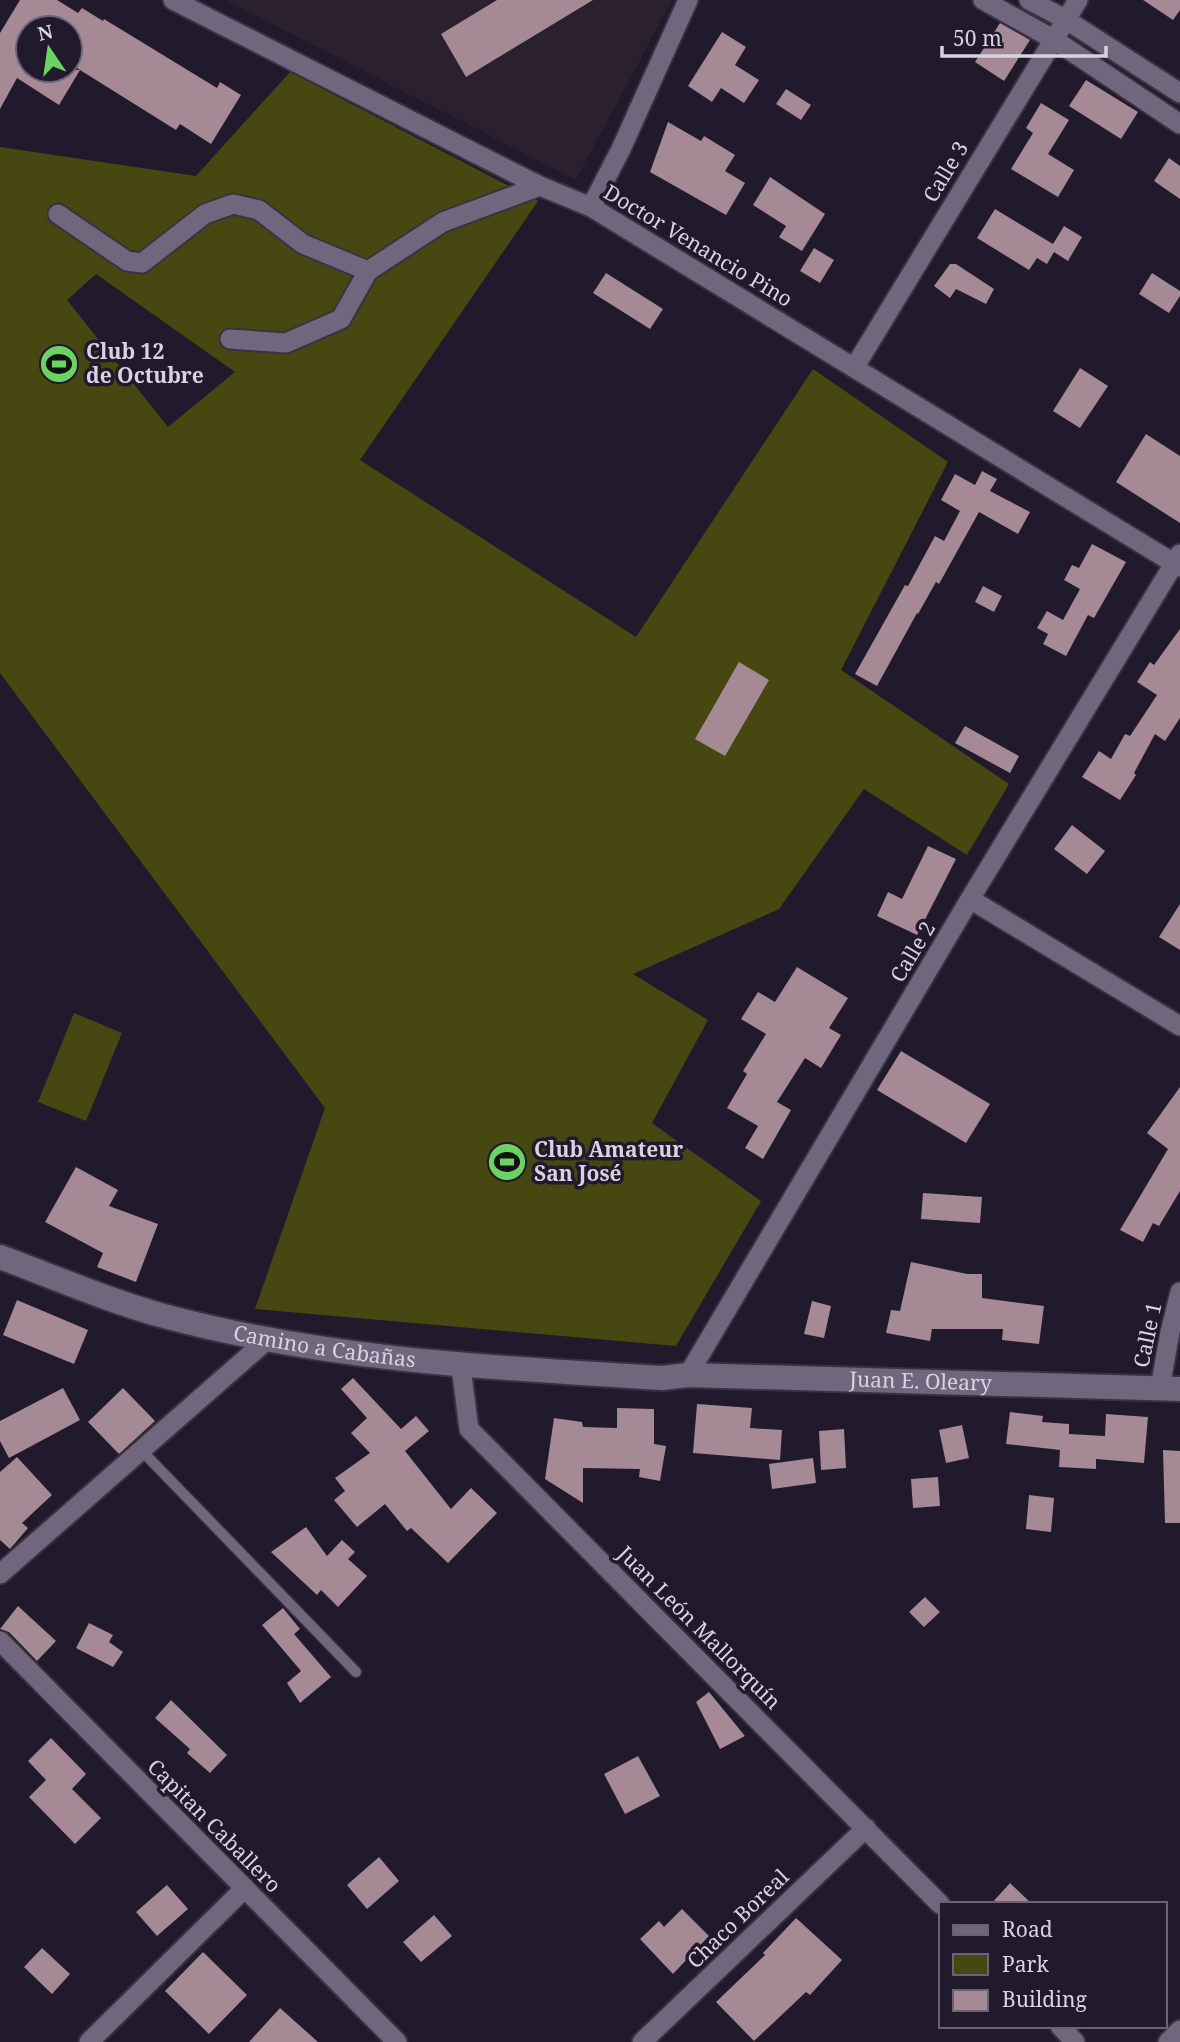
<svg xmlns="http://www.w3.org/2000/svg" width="1180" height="2042" viewBox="0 0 1180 2042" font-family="'Noto Serif',serif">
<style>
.education{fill:#2b202e}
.green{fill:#474811;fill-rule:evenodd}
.building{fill:#a58994;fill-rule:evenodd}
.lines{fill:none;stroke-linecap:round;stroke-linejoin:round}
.service-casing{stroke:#383241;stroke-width:13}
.minor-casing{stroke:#383241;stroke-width:23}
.tertiary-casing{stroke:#383241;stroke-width:28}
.service{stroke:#70667e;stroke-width:10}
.minor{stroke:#70667e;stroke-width:19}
.tertiary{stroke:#70667e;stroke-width:24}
.labels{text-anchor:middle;stroke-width:7;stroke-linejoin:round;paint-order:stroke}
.street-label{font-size:21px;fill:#d8d3e1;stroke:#21192c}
.poi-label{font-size:21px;font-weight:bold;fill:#d8d3e1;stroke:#21192c;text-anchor:start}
</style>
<rect width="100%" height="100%" fill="#21192c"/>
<!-- education -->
<path class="education" d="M225,0H672L576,180Z"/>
<!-- green -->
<path class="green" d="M290,72L538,201L360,460L636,637L813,369L948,462L841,670L1009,784L967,855L864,789L779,909L633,974L708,1020L652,1123L761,1201L676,1346L255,1309L325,1108L0,673V147L196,176ZM96,274L235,372L168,427L67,300Z
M74,1013L122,1033L86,1121L38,1102Z"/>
<!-- building -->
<path class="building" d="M20,0H57L78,13L82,8L103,21L104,19L217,88L220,82L241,95L211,144L180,124L176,130L80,70L59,105L17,78L0,109V33ZM28,28H70V64L80,70H28Z
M497,0H593L466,77L441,34Z
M1143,0H1180V10L1173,20Z
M1000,23L1030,40L1004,81L975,62Z
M722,32L746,47L735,65L759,80L744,103L721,88L712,102L688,86Z
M1086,80L1138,112L1121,139L1069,106Z
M786,89L811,105L801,120L776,104Z
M1041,103L1069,120L1048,154L1074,170L1058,197L1011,169L1033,133L1026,128Z
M668,122L701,141L704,136L735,155L725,171L745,183L726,215L650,172Z
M1169,158L1180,166V199L1154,181Z
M770,177L825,214L802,251L779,237L786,226L753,205Z
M995,209L1053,244L1064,226L1082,237L1068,261L1054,252L1047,264L1037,258L1029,270L977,238Z
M814,248L834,260L820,283L800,271Z
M950,264H956L994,289L986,304L956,289L950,298L934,286Z
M606,273L663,309L650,329L593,293Z
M1152,273L1180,291V296L1169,313L1139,294Z
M1080,368L1108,386L1080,428L1053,411Z
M1146,434L1180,456V523L1116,482Z
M982,471L997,479L990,491L1030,512L1018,534L979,512L939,584L936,582L918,614L917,613L877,686L855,674L905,585L908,586L935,536L944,541L960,511L941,500L955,474L975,485Z
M1092,544L1126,562L1094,618L1088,615L1066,656L1043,644L1048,634L1037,628L1047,611L1063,620L1080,589L1064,580L1072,565L1079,568Z
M983,586L1002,596L994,612L975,602Z
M1180,629V718L1165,741L1155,734L1134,773L1136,775L1120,800L1082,777L1099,751L1111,759L1125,734L1130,736L1157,695L1137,682L1150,662L1154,665Z
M739,662L769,680L725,756L695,739Z
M965,726L1019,756L1010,773L955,743Z
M1072,825L1105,851L1087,874L1054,849Z
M928,846L956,859L917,935L877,916L888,892L902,899Z
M1180,904V950L1159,937Z
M797,967L848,998L829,1028L841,1035L821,1068L805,1058L777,1102L791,1110L763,1159L745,1148L758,1126L727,1108L747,1074L743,1071L766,1034L741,1019L758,992L775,1002Z
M901,1051L990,1104L966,1143L877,1090Z
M1180,1087V1191L1159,1226L1153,1223L1143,1242L1120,1230L1168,1149L1147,1133Z
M76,1167L118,1190L109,1206L158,1224L136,1282L97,1267L103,1253L45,1222Z
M923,1193L982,1197L980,1223L921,1219Z
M911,1262L967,1274H982V1298L1044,1306L1039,1344L1002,1340L1003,1329H932L930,1341L886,1333L891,1310L900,1311Z
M17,1300L88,1330L74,1364L3,1335Z
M812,1301L831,1306L824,1338L804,1334Z
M353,1378L401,1429L416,1416L429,1431L405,1451L451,1509L471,1488L497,1513L448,1563L411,1528L407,1531L385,1504L357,1527L334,1500L345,1491L335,1478L370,1453L351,1433L367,1418L341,1389Z
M63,1388L80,1420L9,1458L0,1441V1421Z
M123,1388L155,1421L119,1454L88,1422Z
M697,1404L752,1408L750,1428L782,1430L780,1460L693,1453Z
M617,1408L654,1409V1444L666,1446L660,1481L639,1477L640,1469L583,1468V1503L545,1479L554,1418L582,1422L583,1427L617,1428Z
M1010,1412L1043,1416L1042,1422L1069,1424V1434L1105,1436L1106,1414L1148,1417L1144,1463L1096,1459V1469L1059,1467L1060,1450L1006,1444Z
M962,1425L969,1458L946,1463L939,1430Z
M844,1429L846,1468L821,1470L819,1431Z
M1163,1450L1180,1451V1523H1165Z
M17,1457L52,1495L22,1523L28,1528L10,1549L0,1540V1472Z
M813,1458L816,1483L772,1489L769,1464Z
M938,1477L940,1506L913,1508L911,1479Z
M1029,1495L1054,1498L1051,1532L1026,1529Z
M306,1527L327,1556L342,1540L355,1552L348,1559L367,1576L338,1607L321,1590L317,1595L271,1552Z
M925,1597L940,1612L924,1627L909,1612Z
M18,1606L56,1641L37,1661L9,1632L0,1629Z
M283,1608L300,1629L294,1634L331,1677L300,1703L287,1683L301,1671L262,1625Z
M89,1623L113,1635L109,1642L123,1652L113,1667L76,1648Z
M709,1692L745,1736L720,1749L696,1702Z
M171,1700L227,1755L210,1773L187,1753L190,1749L155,1718Z
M51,1738L86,1774L72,1789L101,1818L75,1844L29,1797L46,1780L28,1761Z
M638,1756L660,1796L625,1814L604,1774Z
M379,1857L399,1881L367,1909L347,1885Z
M1010,1883L1032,1904H991Z
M167,1885L188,1909L157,1936L136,1912Z
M682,1909L709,1936L673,1974L640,1939L659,1921L664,1927Z
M434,1915L452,1936L421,1962L403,1942Z
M796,1918L842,1960L810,1995L806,1992L754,2041L716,2002L765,1955L763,1953Z
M42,1948L70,1974L52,1994L24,1967Z
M203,1952L247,1995L209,2034L165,1991Z
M280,2008L318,2042H249Z"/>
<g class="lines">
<!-- service casing -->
<g class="service-casing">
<path id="service" d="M141,1450L356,1672"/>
</g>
<!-- minor casing -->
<g class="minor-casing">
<path id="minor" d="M173,0L540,186L591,207L1180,567
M983,0L1053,39L1180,124
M1029,0L1065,19L1180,93
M591,207L621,149L688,0
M58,214L127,261L142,263L205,214L233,204L259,210L303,244L368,271L443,222L540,186
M230,339L286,343L341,319L368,271
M854,368L1078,0
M970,899L1180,1026
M461,1367L469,1429L940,1904
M688,1375L970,899L1180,554
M1160,1388L1170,1332L1180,1292
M0,1574L267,1340
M0,1641L397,2042
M1060,2026L1075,2042
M89,2042L245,1888
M642,2042L866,1828
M1168,2042L1180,2030"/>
</g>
<!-- tertiary casing -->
<g class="tertiary-casing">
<g id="tertiary">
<path id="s1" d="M0,1257C54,1277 109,1301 164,1316C327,1360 494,1368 662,1378L688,1375L1180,1389"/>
</g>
</g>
<!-- service -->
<use href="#service" class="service"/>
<!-- minor -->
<use href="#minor" class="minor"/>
<!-- tertiary -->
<use href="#tertiary" class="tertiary"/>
</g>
<!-- icons -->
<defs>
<g id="stadium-disc" transform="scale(2.0125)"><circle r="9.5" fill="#6ad363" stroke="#21192c"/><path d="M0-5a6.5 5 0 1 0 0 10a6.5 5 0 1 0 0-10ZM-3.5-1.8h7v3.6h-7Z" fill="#111"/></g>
</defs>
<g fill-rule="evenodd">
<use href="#stadium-disc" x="59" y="364"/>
<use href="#stadium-disc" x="507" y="1162"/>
</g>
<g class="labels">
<!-- street labels -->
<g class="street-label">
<text transform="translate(946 172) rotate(-59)" y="7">Calle 3</text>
<text transform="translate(698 246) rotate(31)" y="7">Doctor Venancio Pino</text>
<text transform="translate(913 952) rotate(-59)" y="7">Calle 2</text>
<text transform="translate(1148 1335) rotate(-78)" y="7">Calle 1</text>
<text dy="7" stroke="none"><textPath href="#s1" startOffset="338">Camino a Cabañas</textPath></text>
<text dy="7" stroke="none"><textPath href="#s1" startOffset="936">Juan E. Oleary</textPath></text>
<text transform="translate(699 1628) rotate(45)" y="7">Juan León Mallorquín</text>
<text transform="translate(214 1826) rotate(45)" y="7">Capitan Caballero</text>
<text transform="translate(738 1919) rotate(-44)" y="7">Chaco Boreal</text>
</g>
<!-- poi labels -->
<g class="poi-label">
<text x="86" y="359">Club 12<tspan x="86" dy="24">de Octubre</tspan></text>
<text x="534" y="1157">Club Amateur<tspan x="534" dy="24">San José</tspan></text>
</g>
</g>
<!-- legend -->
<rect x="939" y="1902" width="228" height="126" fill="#21192c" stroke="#6a6374" stroke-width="2"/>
<rect x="953" y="1925" width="35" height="10" fill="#70667e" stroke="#6a6374" stroke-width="2"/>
<text x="1002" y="1937" font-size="21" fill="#d8d3e1">Road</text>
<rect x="953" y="1954" width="35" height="21" fill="#474811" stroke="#6a6374" stroke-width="2"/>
<text x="1002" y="1972" font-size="21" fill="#d8d3e1">Park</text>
<rect x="953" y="1990" width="35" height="21" fill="#a58994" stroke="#6a6374" stroke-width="2"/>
<text x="1002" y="2007" font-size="21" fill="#d8d3e1">Building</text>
<!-- north arrow -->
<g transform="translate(49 49) rotate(347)"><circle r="33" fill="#21192c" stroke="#6a6374" stroke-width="2"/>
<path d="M0-5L12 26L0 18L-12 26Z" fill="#6ad363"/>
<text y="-10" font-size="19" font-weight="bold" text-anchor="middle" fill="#d8d3e1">N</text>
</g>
<!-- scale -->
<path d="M942 46v10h164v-10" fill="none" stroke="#d8d3e1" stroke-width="3.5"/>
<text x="953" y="46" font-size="21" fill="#d8d3e1" stroke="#21192c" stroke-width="5" paint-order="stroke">50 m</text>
</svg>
